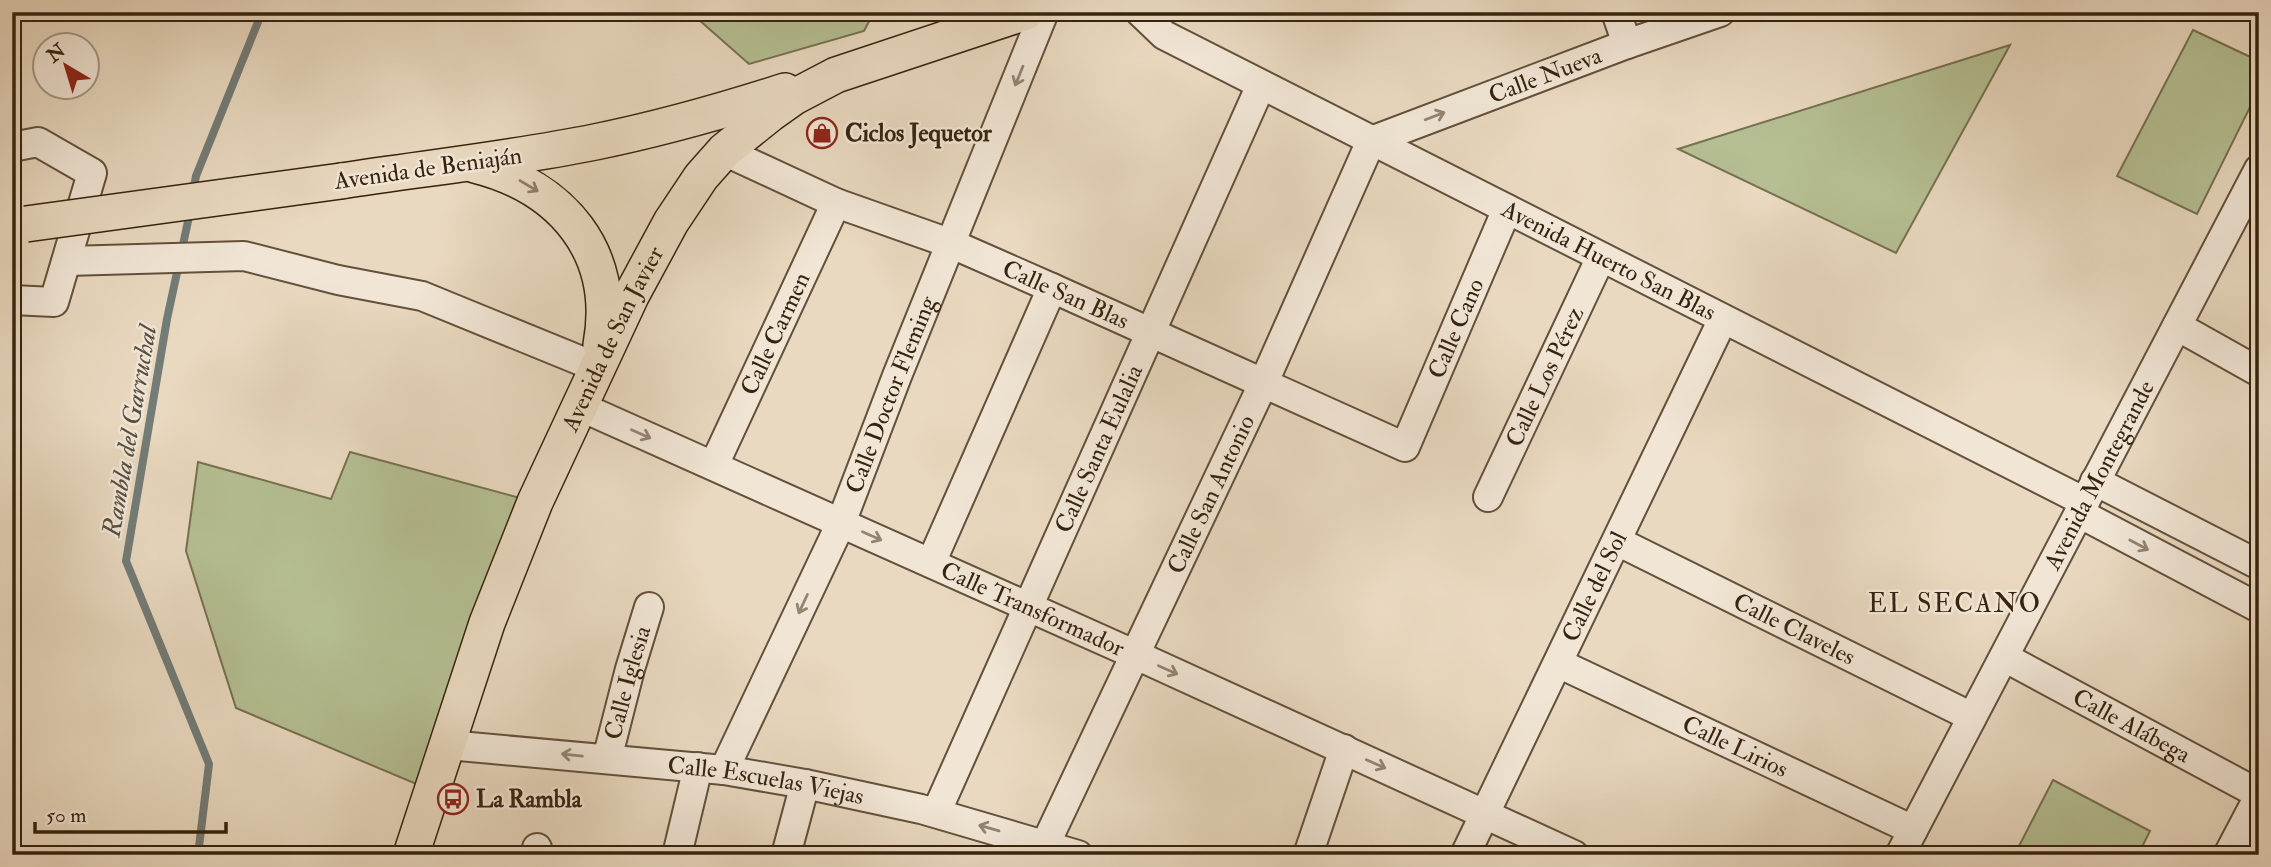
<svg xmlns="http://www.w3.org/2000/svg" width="2271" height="867" viewBox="0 0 2271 867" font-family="'IM FELL Double Pica',serif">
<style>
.green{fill:#b5bf93;stroke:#767150;stroke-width:2}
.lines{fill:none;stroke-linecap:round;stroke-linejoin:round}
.stream{stroke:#737c77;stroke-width:8}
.minor-casing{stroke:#63503a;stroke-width:32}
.major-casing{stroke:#36230e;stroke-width:38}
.minor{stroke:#f1e6d6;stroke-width:28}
.major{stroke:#e9d9c0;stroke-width:35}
.major-bridge-casing{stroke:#36230e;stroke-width:38;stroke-linecap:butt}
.major-bridge{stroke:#e9d9c0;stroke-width:35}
.oneway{stroke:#948472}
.oneway2{stroke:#907e67}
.labels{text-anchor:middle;stroke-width:5;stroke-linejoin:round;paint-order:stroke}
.street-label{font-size:24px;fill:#36230e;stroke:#f1e6d6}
.poi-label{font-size:24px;font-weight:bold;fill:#36230e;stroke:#f1e6d6;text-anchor:start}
.water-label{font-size:26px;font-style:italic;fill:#554f43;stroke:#f1e6d6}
.neighbourhood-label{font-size:26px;letter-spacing:2px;fill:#36230e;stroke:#f1e6d6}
</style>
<rect width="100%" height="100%" fill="#e9d9c0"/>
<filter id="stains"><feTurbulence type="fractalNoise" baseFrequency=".00286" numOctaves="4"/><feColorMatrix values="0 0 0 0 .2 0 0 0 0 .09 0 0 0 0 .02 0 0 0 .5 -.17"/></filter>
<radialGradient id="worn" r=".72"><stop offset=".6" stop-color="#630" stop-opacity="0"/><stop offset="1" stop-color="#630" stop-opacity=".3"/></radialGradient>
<!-- green -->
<path class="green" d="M690,12H874L864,31L749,64Z
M2193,30L2259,61V89L2197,214L2117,176Z
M2010,45L1896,253L1678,149Z
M350,452L535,502L433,791L236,708L186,551L198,462L331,499Z
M2053,780L2150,831L2138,855H2034L2018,848Z"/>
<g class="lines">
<!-- stream -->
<path class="stream" d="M193,192L196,176L262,12
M190,212L167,319L126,561L209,764L198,855"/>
<!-- minor casing -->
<g class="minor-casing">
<g id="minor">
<path id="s1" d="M1140,12L1164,35L2085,502"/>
<path d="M1616,12L1627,44"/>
<path d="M12,147L38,142L92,173L54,302L12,300"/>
<path id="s2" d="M724,151L836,203L952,244L1052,288L1405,447L1507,209"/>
<path d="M67,261L244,256L338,280L422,296L596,367"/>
<path d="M2177,326L2259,372"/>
<path id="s3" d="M579,406L1136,655L1574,855"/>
<path id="s4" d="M714,465L836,203"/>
<path d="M2095,481L2259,565"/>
<path id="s5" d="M1488,497L1601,257"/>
<path d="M2079,513L2259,608"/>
<path id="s6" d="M1617,541L1972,717"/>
<path d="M931,563L1052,288"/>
<path id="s7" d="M2004,657L2259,794"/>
<path id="s8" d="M1558,663L1913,830"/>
<path id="s9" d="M448,745L724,770L805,784L921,809L1078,855"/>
<path id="s10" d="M607,759L630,669L649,607"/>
<path id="s11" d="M724,770L841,523L897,376L1044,12"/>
<path id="s12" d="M936,813L1261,85"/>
<path id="s13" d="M1045,845L1264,382L1371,141L1627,44L1720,12"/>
<path d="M535,855L537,848"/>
<path d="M677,855L698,767"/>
<path d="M786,855L805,784"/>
<path d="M1308,855L1344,749"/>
<path id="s14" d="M1465,855L1723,319"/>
<path id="s15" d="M1900,855L2259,169"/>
<path d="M2228,855L2259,796"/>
</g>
</g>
<!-- major casing -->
<g class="major-casing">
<g id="major">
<path d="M475,165C562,187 618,252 601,345"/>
<path d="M341,181C426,168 511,159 595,142C659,129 723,111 785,91"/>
<path id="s16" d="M411,855L487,623L535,502L631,296L671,222L701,177L724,151L770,114L794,97L836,75L1026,12"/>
</g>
</g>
<!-- minor -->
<use href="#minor" class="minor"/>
<!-- major -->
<use href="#major" class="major"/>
<!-- major-bridge casing -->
<g class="major-bridge-casing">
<path id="major-bridge" d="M26,224L341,181"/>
</g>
<!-- major-bridge -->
<use href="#major-bridge" class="major-bridge"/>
</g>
<!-- one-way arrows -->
<defs><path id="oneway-shaft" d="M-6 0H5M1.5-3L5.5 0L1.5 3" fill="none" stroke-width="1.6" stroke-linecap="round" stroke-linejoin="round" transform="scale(1.75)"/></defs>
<g class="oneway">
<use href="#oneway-shaft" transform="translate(1019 76) rotate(112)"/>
<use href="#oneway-shaft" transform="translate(1435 116) rotate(-21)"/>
<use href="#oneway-shaft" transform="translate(641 434) rotate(24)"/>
<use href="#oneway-shaft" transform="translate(872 536) rotate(24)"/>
<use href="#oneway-shaft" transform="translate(2139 545) rotate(28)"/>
<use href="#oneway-shaft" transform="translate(803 604) rotate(115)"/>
<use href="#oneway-shaft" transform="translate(1168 670) rotate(24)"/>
<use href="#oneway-shaft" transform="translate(572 755) rotate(-174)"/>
<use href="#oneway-shaft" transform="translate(1376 764) rotate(24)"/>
<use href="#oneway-shaft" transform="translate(989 828) rotate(-164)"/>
</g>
<use class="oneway2" href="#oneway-shaft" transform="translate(529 186) rotate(31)"/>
<!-- icons -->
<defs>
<g id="shop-ring" transform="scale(1.575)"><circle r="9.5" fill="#f1e6d6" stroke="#8f2418" stroke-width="1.5"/><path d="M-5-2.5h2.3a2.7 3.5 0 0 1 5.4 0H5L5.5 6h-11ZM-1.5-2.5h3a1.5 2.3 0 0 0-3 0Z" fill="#8f2418"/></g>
<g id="bus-ring" transform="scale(1.575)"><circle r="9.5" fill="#f1e6d6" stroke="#8f2418" stroke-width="1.5"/><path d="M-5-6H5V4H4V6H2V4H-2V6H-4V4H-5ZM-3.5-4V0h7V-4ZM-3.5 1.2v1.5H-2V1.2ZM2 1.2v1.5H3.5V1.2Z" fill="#8f2418"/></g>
</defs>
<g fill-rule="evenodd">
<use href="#shop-ring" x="822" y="133"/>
<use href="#bus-ring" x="453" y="799"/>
</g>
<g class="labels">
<!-- street labels -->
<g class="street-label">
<text dy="8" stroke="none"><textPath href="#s13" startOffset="962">Calle Nueva</textPath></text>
<text transform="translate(428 168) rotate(-8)" y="8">Avenida de Beniaján</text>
<text dy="8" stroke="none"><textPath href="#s1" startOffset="532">Avenida Huerto San Blas</textPath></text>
<text dy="8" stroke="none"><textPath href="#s2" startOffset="371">Calle San Blas</textPath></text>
<text dy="8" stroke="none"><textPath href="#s2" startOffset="872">Calle Cano</textPath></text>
<text dy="8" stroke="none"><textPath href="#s4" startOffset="145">Calle Carmen</textPath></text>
<text dy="8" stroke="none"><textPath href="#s16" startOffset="555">Avenida de San Javier</textPath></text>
<text dy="8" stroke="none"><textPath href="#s5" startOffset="133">Calle Los Pérez</textPath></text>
<text dy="8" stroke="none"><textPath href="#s11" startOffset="411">Calle Doctor Fleming</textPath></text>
<text dy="8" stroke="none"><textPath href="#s12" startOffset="399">Calle Santa Eulalia</textPath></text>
<text dy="8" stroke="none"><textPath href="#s15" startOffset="429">Avenida Montegrande</textPath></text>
<text dy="8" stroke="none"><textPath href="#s13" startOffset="388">Calle San Antonio</textPath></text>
<text dy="8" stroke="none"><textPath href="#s14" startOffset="298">Calle del Sol</textPath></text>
<text dy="8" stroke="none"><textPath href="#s3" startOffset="497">Calle Transformador</textPath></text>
<text dy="8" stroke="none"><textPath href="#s6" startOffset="198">Calle Claveles</textPath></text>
<text dy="8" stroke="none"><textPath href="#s10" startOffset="79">Calle Iglesia</textPath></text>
<text dy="8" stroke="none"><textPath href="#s7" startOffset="145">Calle Alábega</textPath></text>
<text dy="8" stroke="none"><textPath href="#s8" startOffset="196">Calle Lirios</textPath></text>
<text dy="8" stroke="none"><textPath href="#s9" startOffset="320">Calle Escuelas Viejas</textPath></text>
</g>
<!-- poi labels -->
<g class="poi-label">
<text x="845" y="141">Ciclos Jequetor</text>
<text x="476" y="807">La Rambla</text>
</g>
<!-- water labels -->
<g class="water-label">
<text transform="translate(129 431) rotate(-80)" y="9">Rambla del Garruchal</text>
</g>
<!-- neighbourhood labels -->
<g class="neighbourhood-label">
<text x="1955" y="612">EL SECANO</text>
</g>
</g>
<!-- margin -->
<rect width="2271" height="867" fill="none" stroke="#e9d9c0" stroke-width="42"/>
<rect x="14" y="14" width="2243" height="839" fill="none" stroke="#36230e" stroke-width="3.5"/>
<rect x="21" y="21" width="2229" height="825" fill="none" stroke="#36230e" stroke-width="2"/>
<!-- north arrow -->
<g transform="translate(66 66) rotate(322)"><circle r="33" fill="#f1e6d6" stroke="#a69886" stroke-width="2"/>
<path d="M0-5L12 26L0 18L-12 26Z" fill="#8f2418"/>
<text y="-10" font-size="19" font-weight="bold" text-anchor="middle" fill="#36230e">N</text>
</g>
<!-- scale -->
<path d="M35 822v10h191v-10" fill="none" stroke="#36230e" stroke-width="3.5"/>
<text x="46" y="822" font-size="21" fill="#36230e" stroke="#f1e6d6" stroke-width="5" paint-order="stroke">50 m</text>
<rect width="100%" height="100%" filter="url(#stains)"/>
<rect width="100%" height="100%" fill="url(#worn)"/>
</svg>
